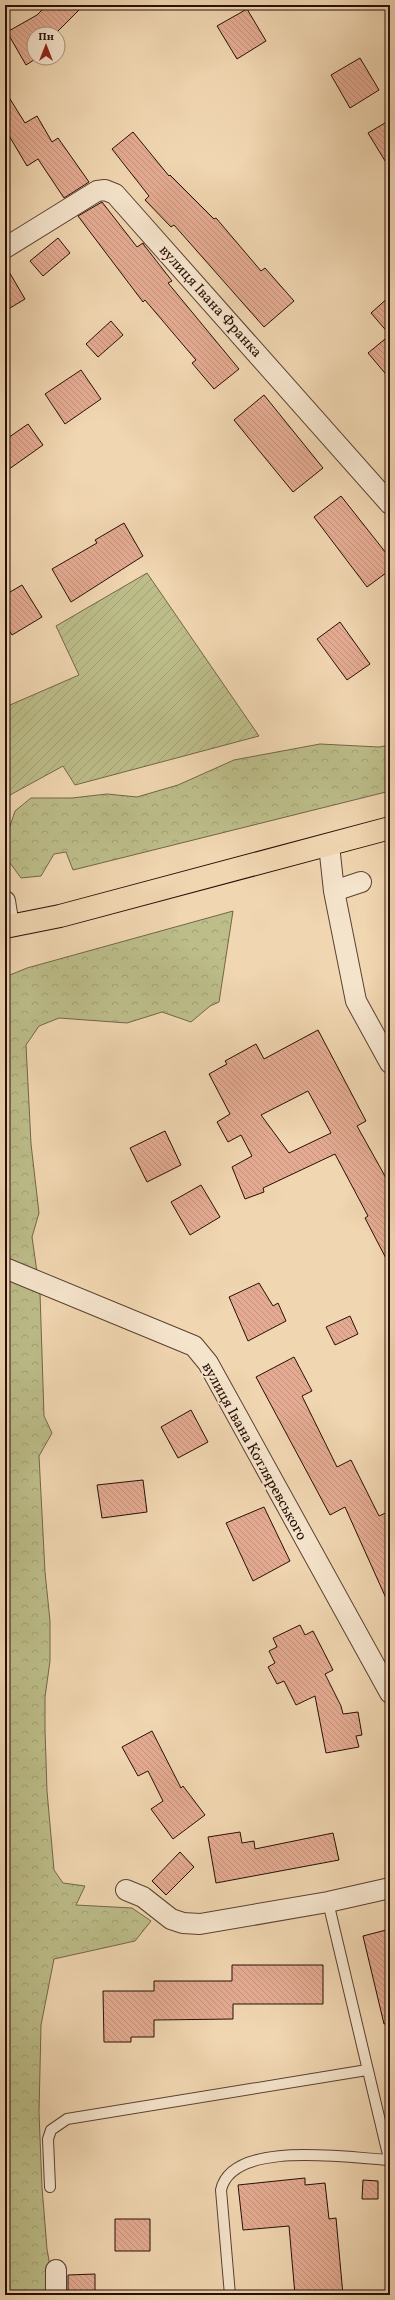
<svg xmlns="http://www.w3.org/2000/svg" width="395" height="2300" viewBox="0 0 395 2300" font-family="Vollkorn,serif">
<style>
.forest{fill:url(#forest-crowns);stroke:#726648}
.garden{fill:url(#garden-furrows);stroke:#726648}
.building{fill:url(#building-back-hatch);stroke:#280f06;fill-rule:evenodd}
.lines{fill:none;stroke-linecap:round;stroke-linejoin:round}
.service-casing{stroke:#5a4131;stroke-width:12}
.minor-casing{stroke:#5a4131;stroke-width:22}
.trunk-casing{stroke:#280f06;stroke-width:24}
.service{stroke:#f5e4cc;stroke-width:10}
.minor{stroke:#f5e4cc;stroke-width:20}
.trunk{stroke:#f0d6b1;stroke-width:22}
.labels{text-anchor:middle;stroke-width:3.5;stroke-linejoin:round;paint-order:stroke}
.street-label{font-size:15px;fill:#280f06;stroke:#f5e4cc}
</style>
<defs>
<pattern id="forest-crowns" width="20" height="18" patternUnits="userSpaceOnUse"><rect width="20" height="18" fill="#bcbd89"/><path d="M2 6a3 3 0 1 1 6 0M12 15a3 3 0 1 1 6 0" fill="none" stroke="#a2a175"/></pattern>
<pattern id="garden-furrows" width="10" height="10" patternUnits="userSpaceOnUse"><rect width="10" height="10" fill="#bcbd89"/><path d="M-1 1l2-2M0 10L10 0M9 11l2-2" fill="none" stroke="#a2a175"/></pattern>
<pattern id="building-back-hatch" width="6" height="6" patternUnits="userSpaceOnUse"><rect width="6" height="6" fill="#e4ab92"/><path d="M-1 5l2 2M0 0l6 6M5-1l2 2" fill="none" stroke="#c4927c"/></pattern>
</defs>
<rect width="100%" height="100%" fill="#f0d6b1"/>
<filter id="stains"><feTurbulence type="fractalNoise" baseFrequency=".005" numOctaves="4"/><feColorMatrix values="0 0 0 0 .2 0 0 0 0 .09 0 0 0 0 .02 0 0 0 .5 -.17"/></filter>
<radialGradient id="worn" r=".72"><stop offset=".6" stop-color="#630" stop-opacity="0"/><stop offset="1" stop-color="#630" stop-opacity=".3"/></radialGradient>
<!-- forest -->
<path class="forest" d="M320,744L379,747L390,745V791L73,870L66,852L54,854L41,876L21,878L5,856V841L15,811L31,798H72L107,794L137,797L178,785L234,760Z
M233,911L219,1002L210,1006L191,1022L162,1012L127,1023L59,1018L39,1026L26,1045L31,1144L39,1213L32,1237L40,1293L44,1416L52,1433L39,1456L45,1572L50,1621V1661L45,1697V1730L47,1791L54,1870L63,1883L85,1886L76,1905L132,1908L151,1921L135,1941L54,1959L41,2025L39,2113L42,2187L47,2249L55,2295H5V977L27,968Z"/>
<!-- garden -->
<path class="garden" d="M147,573L259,736L75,785L63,766L10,795L5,780V697L10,705L79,675L56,626Z"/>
<!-- building -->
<path class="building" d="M47,5H84L55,34H34V58H37L26,65L7,32L37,15Z
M247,9L266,41L237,59L217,26Z
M360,58L379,90L350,108L331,75Z
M5,91L25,123L37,116L52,142L58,138L89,182L64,198L38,159L27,166L5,129Z
M390,120V169L368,133Z
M133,132L169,176L170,175L214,219L216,218L261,271L265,268L294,301L264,327L174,225L171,227L145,200L149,196L112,149Z
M102,202L137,247L143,243L144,245L172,281L168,283L239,369L214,389L192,363L196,360L145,300L143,302L78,216Z
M58,238L70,253L43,276L30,261Z
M5,265L25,299L5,311Z
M390,296V379L368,353L390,335L371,313Z
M111,321L123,335L98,357L86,344Z
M81,370L101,399L65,424L45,394Z
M264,395L323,468L293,492L234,420Z
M28,424L43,445L5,472V440Z
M341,496L390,558V570L367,587L314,517Z
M124,523L143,556L71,602L52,569L97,543L95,540Z
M22,585L42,617L12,635L5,623V595Z
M340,622L370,664L347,680L317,639Z
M318,1030L366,1121L357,1126L390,1185V1266L365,1218L368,1216L335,1154L263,1188L264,1192L245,1199L232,1167L252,1156L241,1135L228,1142L217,1122L230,1114L209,1074L227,1064L225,1061L256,1044L264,1059ZM308,1091L331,1133L289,1153L261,1115Z
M165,1131L181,1165L147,1182L130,1148Z
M201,1185L220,1217L190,1235L171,1202Z
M259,1283L273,1306L278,1303L286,1321L248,1341L229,1297Z
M350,1316L358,1334L335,1345L326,1327Z
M294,1357L312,1391L302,1396L337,1467L351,1460L379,1516L390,1511V1607L345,1507L330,1515L256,1377Z
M191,1410L208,1442L178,1458L161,1427Z
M143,1480L147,1512L102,1518L97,1485Z
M264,1507L290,1561L253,1581L226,1523Z
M300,1625L305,1635L313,1631L333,1670L325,1674L341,1706L343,1714L358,1712L362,1735L356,1736L359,1747L326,1753L315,1696L296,1705L284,1681L277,1684L268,1667L275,1663L269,1651L277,1647L273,1638Z
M152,1731L181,1788L183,1786L205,1815L173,1839L151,1809L163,1801L148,1771L138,1776L122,1747Z
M240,1832L242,1843L254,1841L255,1849L333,1833L339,1860L216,1883L208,1837Z
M180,1852L194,1867L166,1895L152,1881Z
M390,1929V2023L384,2024L363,1936Z
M232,1965H323V2004H233V2019L154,2020V2037H131V2042H104L103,1991H154V1981H232Z
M305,2178V2185L325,2183L329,2219L336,2218L343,2295H295L289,2226L243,2230L238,2185Z
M363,2180L378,2181V2199H362Z
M115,2219H150V2251H115Z
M95,2274V2295H68V2275Z"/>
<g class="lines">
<!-- service casing -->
<g class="service-casing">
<path id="service" d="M328,1902L390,2163
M50,2187L48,2139L51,2130L67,2119L367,2070
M230,2295L221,2190C232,2139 349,2158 388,2160"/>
</g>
<!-- minor casing -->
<g class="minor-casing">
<path id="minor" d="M5,248L97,191L105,190L115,194L390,504
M329,845L334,891L356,1001L390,1063
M334,891L361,882
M5,901L9,926
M5,1268L194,1346L208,1363L390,1693
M126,1890L143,1897L171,1919L183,1923L200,1924L328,1902L390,1888
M56,2270V2295"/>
</g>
<!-- trunk casing -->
<g class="trunk-casing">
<path id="trunk" d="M5,927L60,916L390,828"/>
</g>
<!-- service -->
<use href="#service" class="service"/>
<!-- minor -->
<use href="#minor" class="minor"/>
<!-- trunk -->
<use href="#trunk" class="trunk"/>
</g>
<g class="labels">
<!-- street labels -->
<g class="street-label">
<text transform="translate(211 301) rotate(48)" y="5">вулиця Івана Франка</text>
<text transform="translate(255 1451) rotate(61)" y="5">вулиця Івана Котляревського</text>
</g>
</g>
<!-- margin -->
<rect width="395" height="2300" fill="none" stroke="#f0d6b1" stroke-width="20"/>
<rect x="6" y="6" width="383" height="2288" fill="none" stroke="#280f06" stroke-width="2"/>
<rect x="10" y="10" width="375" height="2280" fill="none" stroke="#280f06"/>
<!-- north arrow -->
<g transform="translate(46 46)"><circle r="19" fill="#f5e4cc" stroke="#a38f7d"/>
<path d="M0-3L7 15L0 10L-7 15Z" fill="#8f2418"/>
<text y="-6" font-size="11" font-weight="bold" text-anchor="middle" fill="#280f06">Пн</text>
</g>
<rect width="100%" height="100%" filter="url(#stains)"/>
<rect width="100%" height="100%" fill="url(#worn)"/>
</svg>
